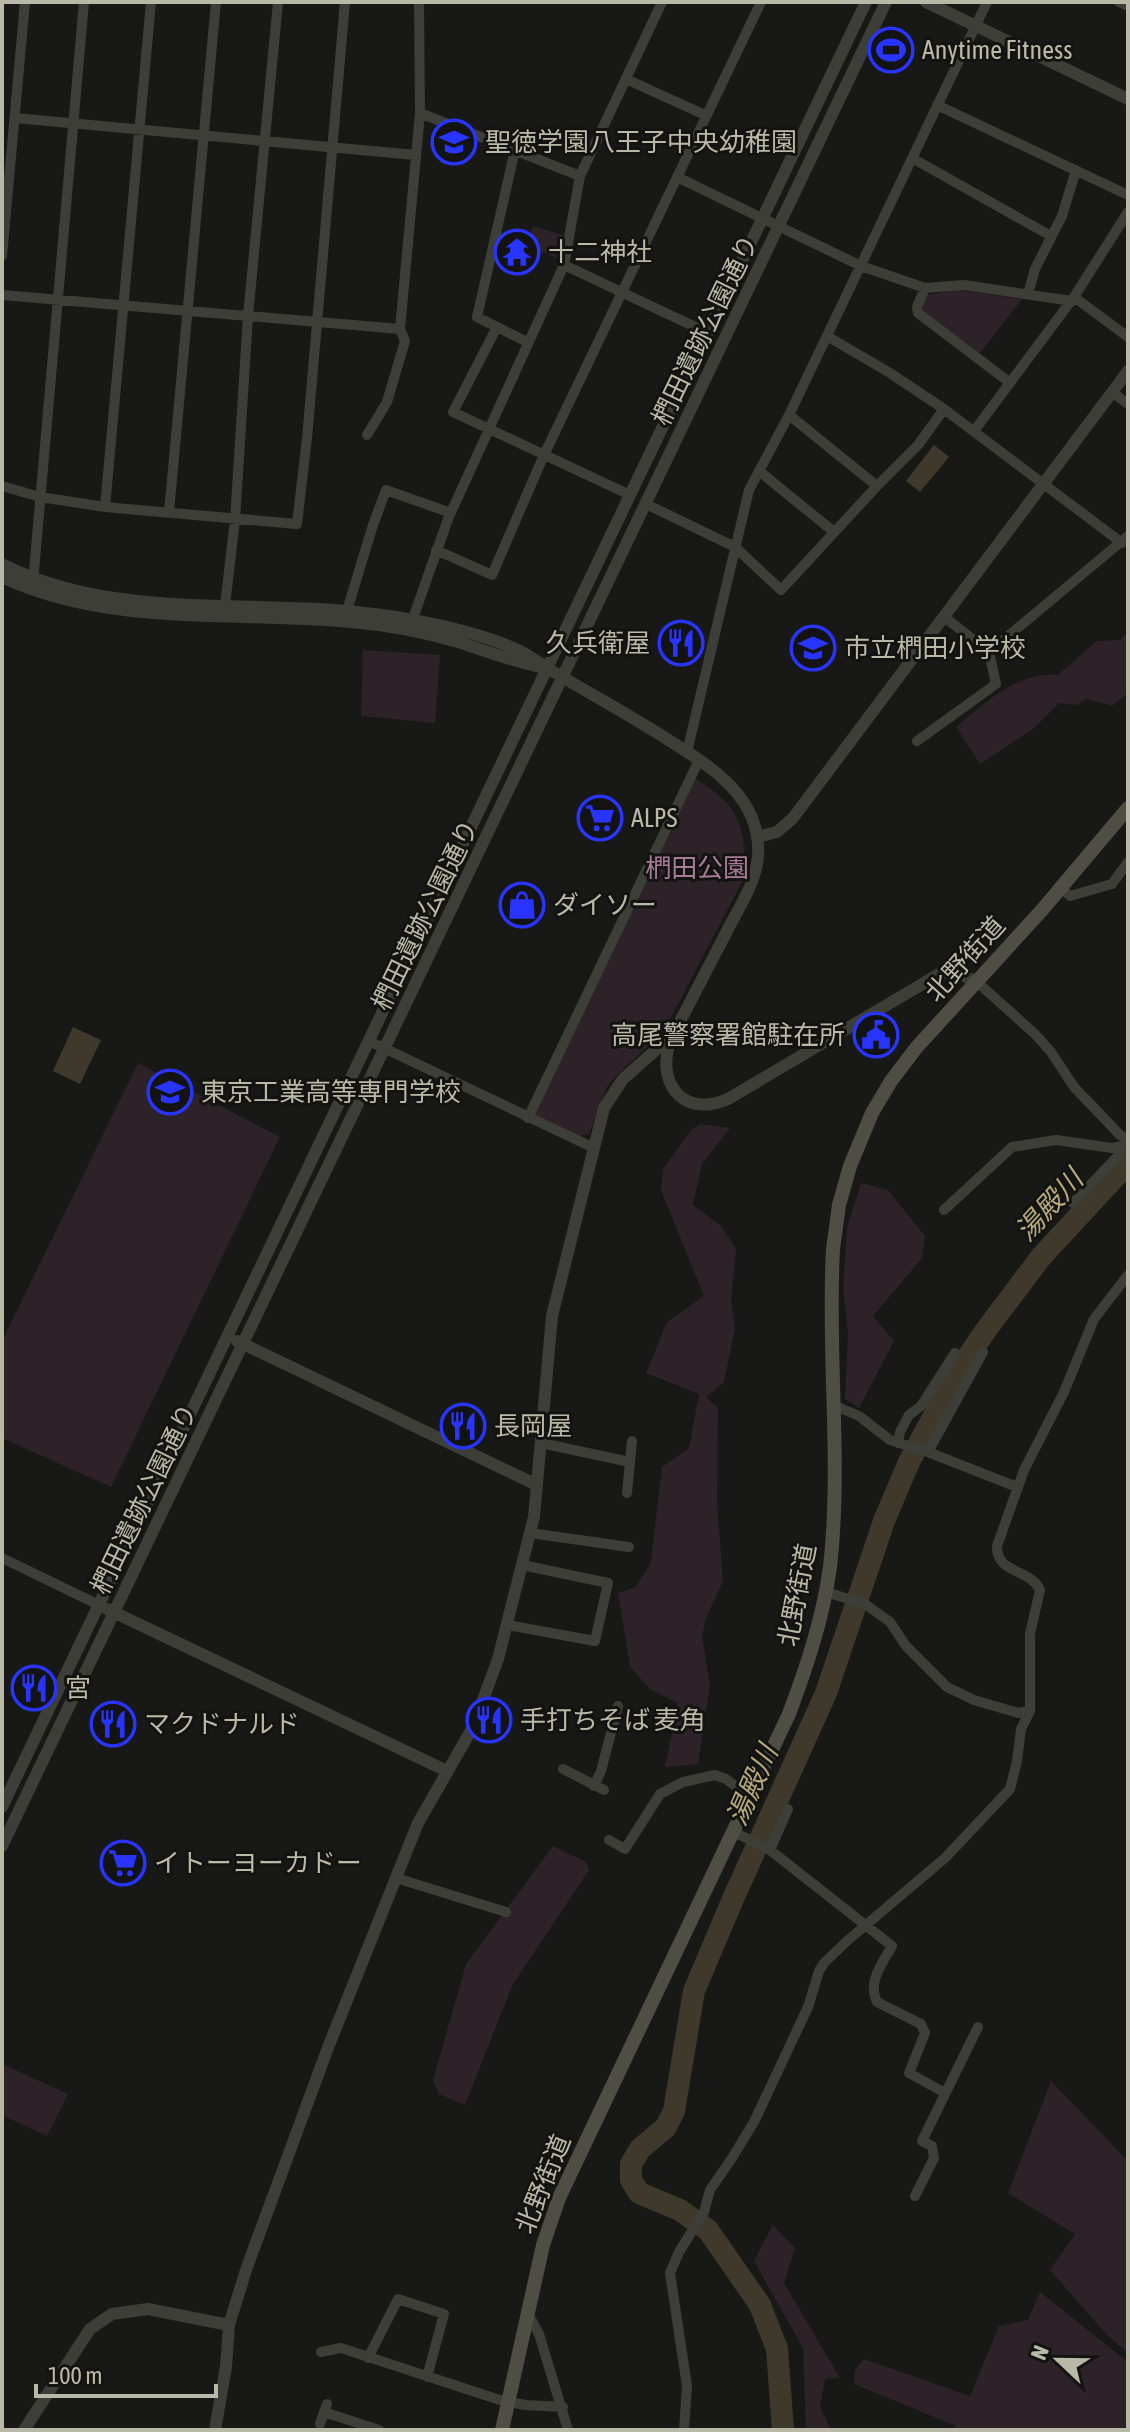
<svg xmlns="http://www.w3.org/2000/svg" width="1130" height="2432" viewBox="0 0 1130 2432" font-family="'Asap Condensed','Noto Sans JP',sans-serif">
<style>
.green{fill:#2c2228}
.water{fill:#3e392b}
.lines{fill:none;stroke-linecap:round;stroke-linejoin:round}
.river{stroke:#3e392b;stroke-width:22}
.minor{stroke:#3d3e37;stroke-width:10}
.tertiary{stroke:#3d3e37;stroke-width:12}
.secondary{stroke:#4e4e45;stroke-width:14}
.labels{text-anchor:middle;stroke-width:6;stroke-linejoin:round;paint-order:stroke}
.poi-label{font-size:26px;fill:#bab9a7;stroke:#131411;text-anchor:start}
.street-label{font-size:26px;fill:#bab9a7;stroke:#131411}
.park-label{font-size:26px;fill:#a77c98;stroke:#131411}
.water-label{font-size:28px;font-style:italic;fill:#b8a97b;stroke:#131411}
</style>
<rect width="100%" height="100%" fill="#181916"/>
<!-- green -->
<path class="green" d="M532,226L563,235L559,259L529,246Z
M958,290L1022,299L980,353L924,313L922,307L927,295Z
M1128,632V693L1112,706L1086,699L1077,705L1059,703L1034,728L980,764L956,727C985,703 1018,671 1058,675L1097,641L1120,640Z
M363,650L440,655L435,723L361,716Z
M691,775C703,784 722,795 731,808C746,830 746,857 742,882L664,1031L614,1078L607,1087L589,1134L580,1136L530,1112Z
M138,1063L280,1137L111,1487L2,1438V1341Z
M700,1124L730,1128L702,1164L693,1205L721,1226L736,1249L731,1301L735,1329L724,1382L706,1397L718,1408L717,1502L723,1581L707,1616L702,1636L710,1685L698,1764L665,1767L678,1703L651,1690L630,1667L618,1593L636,1587L651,1562L662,1467L689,1448L699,1394L646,1373L667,1322L704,1296L661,1190L663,1169L691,1130Z
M861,1183L888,1190L925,1236L922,1258L873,1316L894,1341L859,1408L845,1399L848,1332L843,1290L847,1227Z
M553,1846L586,1862L589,1870L513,1984L465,2105L439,2094L433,2080L466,1964Z
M2,2064L68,2094L47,2136L2,2115Z
M1051,2081L1128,2161V2353L1107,2335L1050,2270L1075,2234L1008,2193Z
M773,2225L795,2248L784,2283L840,2378L825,2379L820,2407L831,2430H806L803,2348L754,2261Z
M1040,2292L1128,2362V2430H949L956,2426L854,2384L855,2370L864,2359L970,2396L999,2326L1028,2320Z"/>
<!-- water -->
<path class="water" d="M934,445L949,457L920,492L906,481Z
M73,1027L101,1040L80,1084L53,1071Z"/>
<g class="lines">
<!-- river -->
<path class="river" d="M783,2430L777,2349L760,2305L708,2230L680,2210L639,2193L631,2180V2164L640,2149L666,2127L674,2111L694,1991L733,1899L826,1693L884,1521L909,1462L958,1371L986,1330L1041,1257L1128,1163"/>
<!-- minor -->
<path class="minor" d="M1119,2L1128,6
M626,79L705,115
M937,105L1128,195
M420,113L580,176
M15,118L415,155
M515,150L477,317L527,342
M912,158L1051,236
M677,177L861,266L925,288L964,285L1072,301
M2,256L25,2
M564,265L708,333
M925,288L917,307L918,313L1009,382
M1028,294L1035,269L1062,216L1076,170
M2,295L400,329
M1074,297L1128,337
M497,327L453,412L630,495
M827,336L890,373L944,409L1122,543
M1112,392L1128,404
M789,415L877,486
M974,431L1074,297L1128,212
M367,435L387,402L405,341L400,329L420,113L419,2
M759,471L834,532
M2,486L40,497L105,507L297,524L307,438L345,2
M646,504L735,547L781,590L877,486L918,445L944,409
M105,507L151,2
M169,512L216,2
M436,550L492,575L544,455L761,2
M33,582L84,2
M224,614L235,520L248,316L278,2
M943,616L989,652
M345,617L372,528L386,490L451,513
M411,624L448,519L564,265L580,176L662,2
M917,741L996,684L989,652L1128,536
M687,752L749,490L789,415L987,2
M1061,888L1070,896L1112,884L1128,862
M977,982L1036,1035L1051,1052L1074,1087L1120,1135L1128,1140
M369,1041L594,1148
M528,1118L699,760
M1073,1203L1118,1156L1123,1146
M944,1210L1012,1147L1056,1140L1112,1148L1123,1146L1128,1141
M833,1405L859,1416L890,1440L928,1452L1017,1487
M541,1443L630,1462
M898,1443L900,1432L909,1415L921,1406L955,1353
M928,1452L983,1352
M627,1493L632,1441
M530,1533L629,1547
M2,1558L99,1605
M826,1592L865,1604L890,1622L906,1646L947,1687L974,1700L1018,1713L1030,1711
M507,1625L595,1641L608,1583L522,1565
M563,1769L604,1790
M594,1786L601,1771L618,1706
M734,1832L770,1850L892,1946C882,1964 867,1982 877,2002L921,2024L925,2033L909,2073L945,2093
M609,1840L625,1849L660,1794L683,1782L715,1775L726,1779L750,1797
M770,1850L788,1809
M396,1878L506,1912
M915,2196L934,2158L932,2146L922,2141L978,2027
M527,2312L539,2334L568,2430
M321,2352L341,2348L500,2400L525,2405L563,2407
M368,2358L398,2299L444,2314L427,2377
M324,2412L379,2430
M320,2424L327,2404
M684,2430L687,2386L670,2273L679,2252L704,2212L710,2190L732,2158L754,2122L808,2007L819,1971L824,1963L847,1941L945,1858L1010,1789L1017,1761L1021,1729L1030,1711V1634L1040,1590C1031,1569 996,1574 997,1546L1024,1470L1064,1392L1094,1319L1128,1275"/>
<!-- tertiary -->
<path class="tertiary" d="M926,2L1128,99
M2,564C119,623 257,597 382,615C424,621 484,633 522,652C531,657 539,663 547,668C587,692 628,714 667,739C710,766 762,797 758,856C756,883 738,909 726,933C708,967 691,1001 673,1035C653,1078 680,1120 728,1099L941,973L956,972L977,982
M2,577C111,628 234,611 351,622C387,625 424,632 458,642C486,651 512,661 540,667
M757,837L777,832L793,818L1128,371
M237,1341L537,1485
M107,1609L447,1771
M2,1807L866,2
M2,1846L886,2
M24,2430L90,2329L112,2314L148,2309L229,2325
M215,2430L226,2367L229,2325L247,2267L329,2045L418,1823L473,1727L498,1659L534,1517L552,1316L604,1108L623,1079L673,1035"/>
<!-- secondary -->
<path class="secondary" d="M502,2430L543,2245L559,2198L789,1714C807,1666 823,1618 830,1567C842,1462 827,1355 833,1249L839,1205L850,1166L872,1113L891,1081L916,1048L1042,910L1128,808"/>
</g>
<!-- icons -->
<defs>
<g id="stadium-ring" transform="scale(2.3)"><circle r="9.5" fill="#131411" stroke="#2834ff" stroke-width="1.5"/><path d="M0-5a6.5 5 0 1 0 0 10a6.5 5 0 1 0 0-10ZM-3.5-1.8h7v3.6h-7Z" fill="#2834ff"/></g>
<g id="school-ring" transform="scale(2.3)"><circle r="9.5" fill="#131411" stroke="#2834ff" stroke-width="1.5"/><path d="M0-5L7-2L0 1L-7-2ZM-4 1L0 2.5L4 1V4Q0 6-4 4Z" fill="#2834ff"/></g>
<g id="temple-ring" transform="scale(2.3)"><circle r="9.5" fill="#131411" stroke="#2834ff" stroke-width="1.5"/><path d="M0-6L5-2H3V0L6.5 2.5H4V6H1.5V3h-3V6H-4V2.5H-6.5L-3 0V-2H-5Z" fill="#2834ff"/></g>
<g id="restaurant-ring" transform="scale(2.3)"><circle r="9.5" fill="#131411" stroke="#2834ff" stroke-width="1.5"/><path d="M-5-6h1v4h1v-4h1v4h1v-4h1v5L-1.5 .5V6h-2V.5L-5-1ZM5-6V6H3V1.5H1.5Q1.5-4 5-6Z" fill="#2834ff"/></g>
<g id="supermarket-ring" transform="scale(2.3)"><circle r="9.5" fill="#131411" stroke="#2834ff" stroke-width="1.5"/><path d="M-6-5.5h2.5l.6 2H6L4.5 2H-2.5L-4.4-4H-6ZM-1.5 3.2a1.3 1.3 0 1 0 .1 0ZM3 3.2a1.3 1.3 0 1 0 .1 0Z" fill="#2834ff"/></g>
<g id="shop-ring" transform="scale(2.3)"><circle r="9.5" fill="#131411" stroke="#2834ff" stroke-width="1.5"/><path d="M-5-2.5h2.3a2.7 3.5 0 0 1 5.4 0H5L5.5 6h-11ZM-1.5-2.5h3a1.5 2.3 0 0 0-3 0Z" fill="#2834ff"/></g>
<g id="civic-ring" transform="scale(2.3)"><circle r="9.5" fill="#131411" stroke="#2834ff" stroke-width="1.5"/><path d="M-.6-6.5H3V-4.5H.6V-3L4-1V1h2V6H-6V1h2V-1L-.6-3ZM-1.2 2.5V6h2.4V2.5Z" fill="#2834ff"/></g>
</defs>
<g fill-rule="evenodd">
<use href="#stadium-ring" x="891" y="50"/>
<use href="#school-ring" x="454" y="142"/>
<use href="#temple-ring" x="517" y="252"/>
<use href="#restaurant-ring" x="681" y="643"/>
<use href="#school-ring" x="813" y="648"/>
<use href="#supermarket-ring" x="600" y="818"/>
<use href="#shop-ring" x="522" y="905"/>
<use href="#civic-ring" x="876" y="1035"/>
<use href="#school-ring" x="170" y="1092"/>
<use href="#restaurant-ring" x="463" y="1426"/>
<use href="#restaurant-ring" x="34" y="1688"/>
<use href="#restaurant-ring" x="489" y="1720"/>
<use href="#restaurant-ring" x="113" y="1724"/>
<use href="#supermarket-ring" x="123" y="1863"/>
</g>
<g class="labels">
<!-- poi labels -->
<g class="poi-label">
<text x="922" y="59">Anytime Fitness</text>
<text x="485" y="151">聖徳学園八王子中央幼稚園</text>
<text x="548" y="261">十二神社</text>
<text x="650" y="652" text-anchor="end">久兵衛屋</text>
<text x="844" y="657">市立椚田小学校</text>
<text x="631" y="827">ALPS</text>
<text x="553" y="914">ダイソー</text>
<text x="845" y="1044" text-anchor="end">高尾警察署館駐在所</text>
<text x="201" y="1101">東京工業高等専門学校</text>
<text x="494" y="1435">長岡屋</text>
<text x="65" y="1697">宮</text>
<text x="520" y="1729">手打ちそば 麦角</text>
<text x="144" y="1733">マクドナルド</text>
<text x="154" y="1872">イトーヨーカドー</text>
</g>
<!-- street labels -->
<g class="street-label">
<text transform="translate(705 330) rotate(-64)" y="9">椚田遺跡公園通り</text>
<text transform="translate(425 915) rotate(-64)" y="9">椚田遺跡公園通り</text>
<text transform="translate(965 959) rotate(-48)" y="9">北野街道</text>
<text transform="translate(144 1499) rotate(-64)" y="9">椚田遺跡公園通り</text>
<text transform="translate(797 1595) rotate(-79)" y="9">北野街道</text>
<text transform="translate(543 2184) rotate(-68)" y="9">北野街道</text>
</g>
<!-- park labels -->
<g class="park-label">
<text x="697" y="877">椚田公園</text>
</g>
<!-- water labels -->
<g class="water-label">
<text transform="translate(1049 1205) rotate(-48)" y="10">湯殿川</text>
<text transform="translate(752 1785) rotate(-66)" y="10">湯殿川</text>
</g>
</g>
<!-- border -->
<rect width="1130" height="2432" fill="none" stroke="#bab9a7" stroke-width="8"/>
<!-- north arrow -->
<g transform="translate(1058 2360) rotate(292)" stroke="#131411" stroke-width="6" paint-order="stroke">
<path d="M0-6L14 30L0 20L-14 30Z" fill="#bab9a7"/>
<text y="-12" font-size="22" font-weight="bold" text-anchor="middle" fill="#bab9a7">N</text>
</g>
<!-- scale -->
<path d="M36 2384v12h180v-12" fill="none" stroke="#bab9a7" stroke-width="4"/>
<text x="48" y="2384" font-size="24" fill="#bab9a7" stroke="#131411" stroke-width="6" paint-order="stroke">100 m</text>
</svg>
